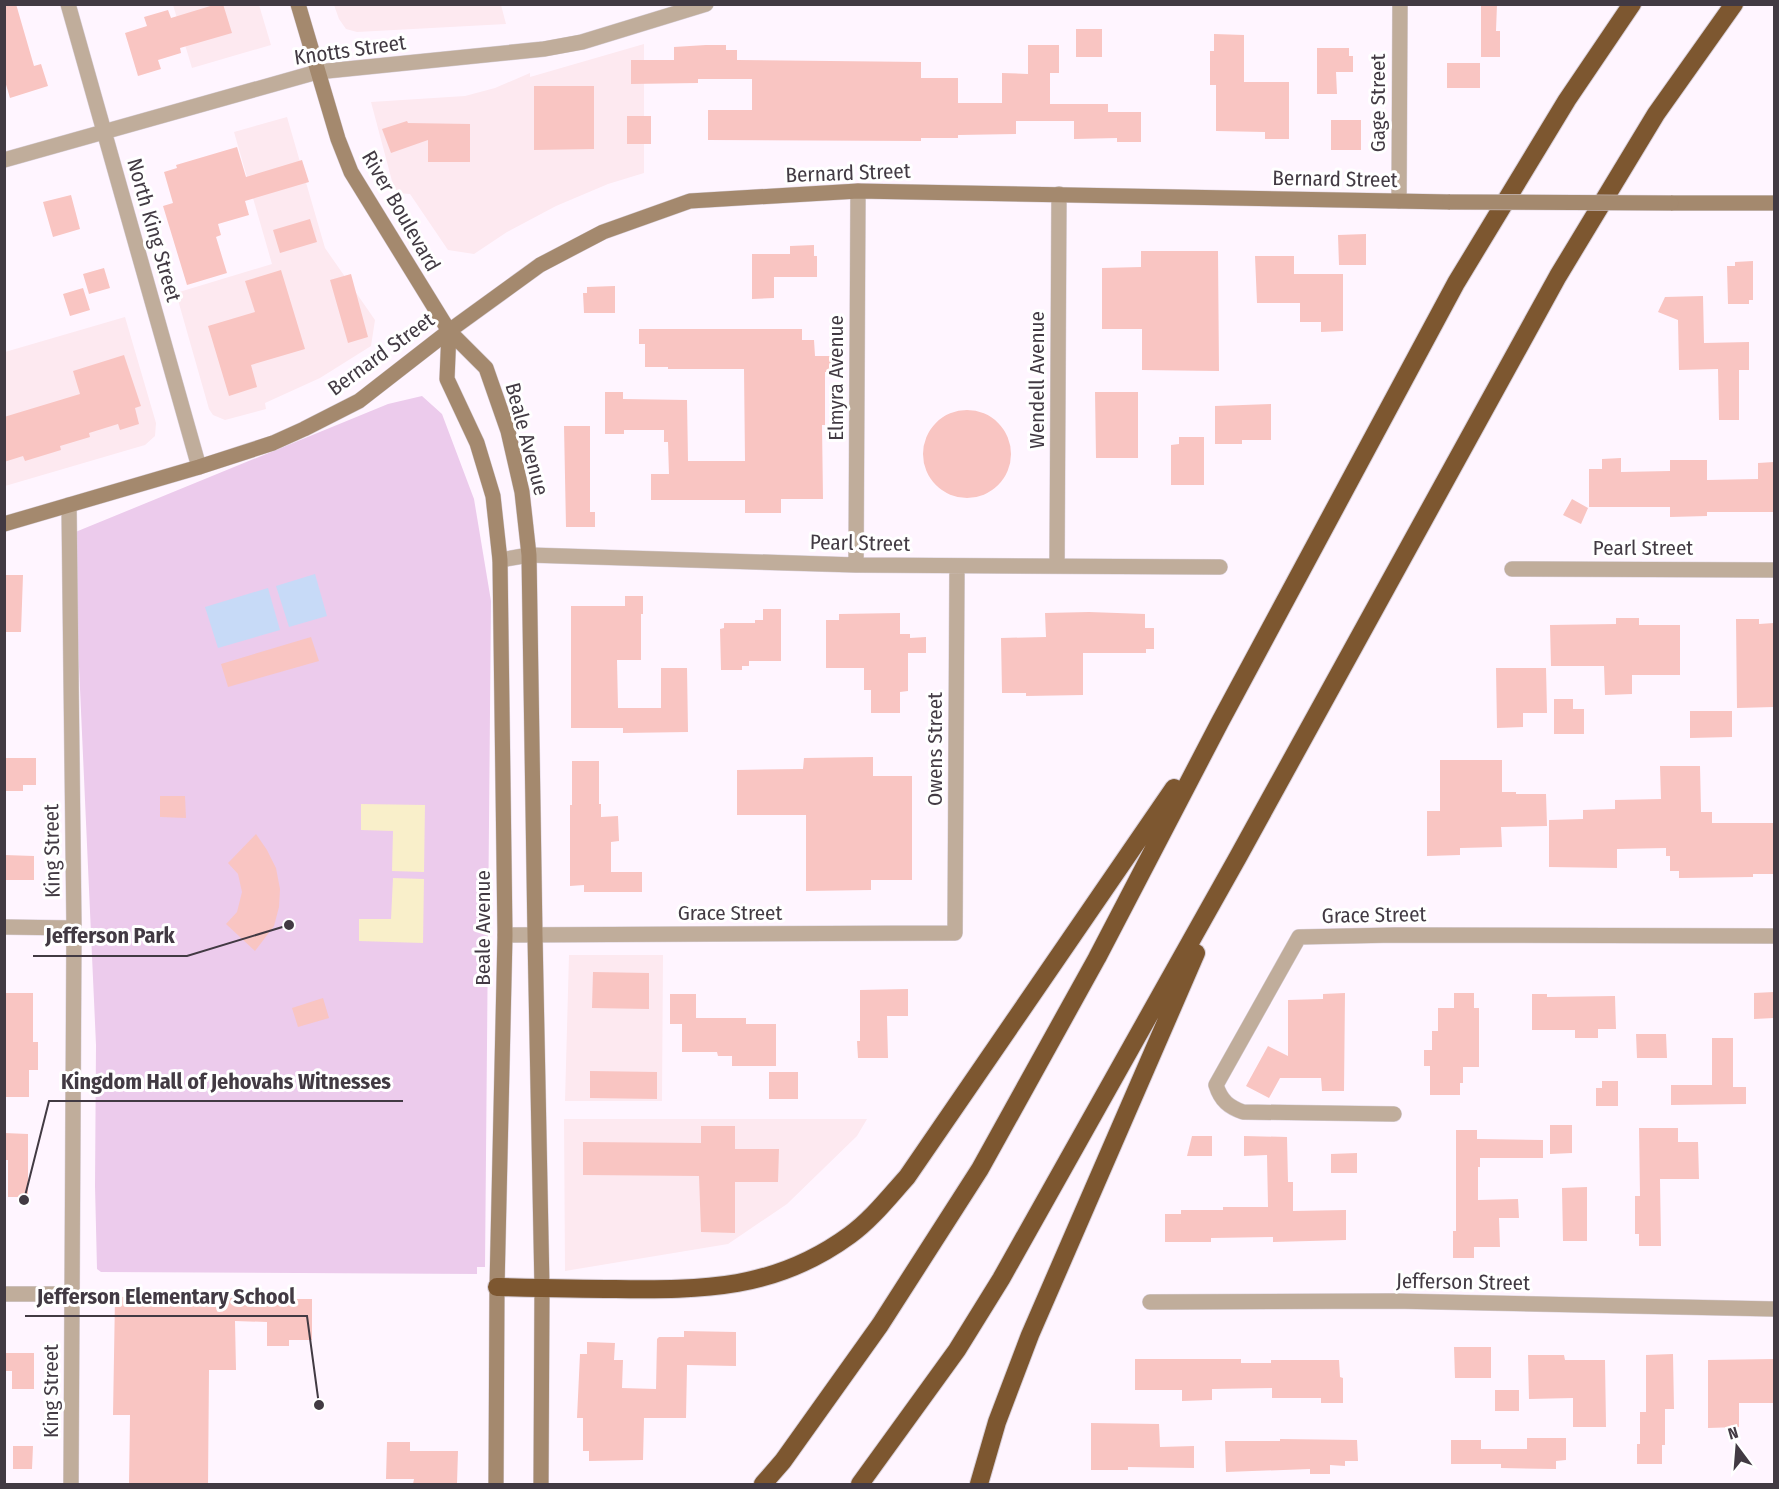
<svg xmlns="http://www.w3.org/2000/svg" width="1779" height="1489" viewBox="0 0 1779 1489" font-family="'Fira Sans Condensed',sans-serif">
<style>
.commercial{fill:#fde9f0}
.green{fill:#eccbec}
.sand{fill:#f9efca}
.water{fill:#c7daf7}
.building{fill:#f9c5c2}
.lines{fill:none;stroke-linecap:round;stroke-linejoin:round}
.street-casing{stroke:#d9d0d9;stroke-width:16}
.secondary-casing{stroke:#d9d0d9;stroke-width:16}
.highway-casing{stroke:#d9d0d9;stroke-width:20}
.street{stroke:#c0ad9b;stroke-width:15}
.secondary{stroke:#a4896e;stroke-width:15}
.highway{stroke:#7d5730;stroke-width:18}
.secondary-bridge-casing{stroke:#d9d0d9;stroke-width:16;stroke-linecap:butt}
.secondary-bridge{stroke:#a4896e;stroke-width:15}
.labels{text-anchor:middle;stroke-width:6;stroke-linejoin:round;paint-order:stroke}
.street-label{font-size:21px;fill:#423a43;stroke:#fff}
.leader{fill:none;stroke:#423a43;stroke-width:2}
.callout-dot{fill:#423a43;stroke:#fff;stroke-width:2}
.callout-label{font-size:22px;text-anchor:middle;font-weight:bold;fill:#423a43;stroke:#fff;stroke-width:6;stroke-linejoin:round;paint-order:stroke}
</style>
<rect width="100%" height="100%" fill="#fff5ff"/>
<!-- commercial -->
<path class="commercial" d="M173,5H259L271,45L192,68Z
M334,5H501L506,24L357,32L346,29L339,19Z
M644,44V173L608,184L556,206L507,232L474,254L448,250L410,194L398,193L392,181L371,102L465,96L495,88L530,73V77Z
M287,117L325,248L375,320L371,346L320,378L265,403L266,409L225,420L213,415L209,409L176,293L272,264L234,132Z
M125,317L156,423L155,436L145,445L5,486V352Z
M569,955H663L662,1101H565Z
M564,1119H867L857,1136L787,1204L728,1244L565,1271Z"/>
<!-- green -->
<path class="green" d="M422,396L442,414L474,499L491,601L485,1267H477V1274L101,1272L97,1269L95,1186L96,1045L73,533L388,404Z"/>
<!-- sand -->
<path class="sand" d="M361,804L425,805L424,872L392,871L393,831L361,830Z
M393,878L424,879L423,943L359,941V919H391Z"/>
<!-- water -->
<path class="water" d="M315,574L327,616L289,627L276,586Z
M268,588L280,630L218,648L205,607Z"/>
<!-- building -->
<path class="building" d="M4,4H16L34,66L41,64L48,86L10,98L4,78Z
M217,4H223L232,33L180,48L181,53L158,60L161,69L138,76L125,33L147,26L144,17L168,10L171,18Z
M1481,4H1497L1496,31H1500V57H1481Z
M1076,29H1102V57H1076Z
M1214,34L1244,35V82H1289V139H1265V132L1216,131V85H1210V51H1214Z
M706,45H726V50H737V60L921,62V78H958V103H1002V73L1028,74V45H1059V73H1050V104H1108V112H1141V142H1117V138L1074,139V121H1016V134L958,135V138H921V141L708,140V110H752V79H698V83L631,84V60H674V47Z
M1317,48H1349V56H1353V72H1336L1337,94H1317Z
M1447,63H1480V88H1447Z
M534,86H594V149L534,150Z
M627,116H651V144H627Z
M1331,120H1361V150H1331Z
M407,121L408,123L470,124V162H428V140L391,153L382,129Z
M237,147L246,177L302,160L309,182L245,201L249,215L218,224L221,235L216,237L227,273L187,285L163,206L173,203L164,172L177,168L176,165Z
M71,195L80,229L53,237L43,202Z
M310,219L317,242L280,253L273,230Z
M1366,234V265H1339L1338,235Z
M814,245V256H817V277H774V298L752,299V254H790V246Z
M1141,251H1218L1219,371L1142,370V329H1102V268L1141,267Z
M1255,256H1294V274H1343V331L1321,332V322H1300V303H1257Z
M1753,261V300H1749V304H1728L1727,266H1735V262Z
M104,268L110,288L89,294L83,274Z
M281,270L305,349L251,365L257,387L229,396L208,326L255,312L245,281Z
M351,274L368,337L348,343L330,280Z
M615,286V313H584L583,293H587V287Z
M83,288L90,310L70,316L63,294Z
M1703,296L1704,343L1749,342V370H1739V420H1719L1718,369L1679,370L1678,320L1658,312L1665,297Z
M639,329H802V340H814L815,356H835V372H825V425H822L823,499H781V513H745V500H651V474H669L668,442H664V430H624V434H605V392H623V399L687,400L688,461H745L744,369H668V367H645V344H639Z
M124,355L141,406L135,408L139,424L120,430L118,424L89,433L90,437L60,446L61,450L25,461L23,456L4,462V417L80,394L73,371Z
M1095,392H1138V458H1096Z
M1271,404V440H1242V444H1215V406Z
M923 454a44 44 0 1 1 88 0a44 44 0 1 1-88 0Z
M564,426H590V512H595V527H566Z
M1179,437H1204V485H1171V445L1179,444Z
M1621,458V472L1670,471V460H1707V480L1758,479V463L1774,462V512H1707V516L1670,517V507H1589V469H1602V459Z
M1572,499L1588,508L1581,524L1563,515Z
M4,575H23L21,632H4Z
M625,596H643V614H641V660H617L618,708H661V668H687L688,732L623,733V728H571V606H625Z
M763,609H781V661H749V666H742V670H721L720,629L724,628V623H755V620H763Z
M1089,612L1145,614V628H1154V649H1146V653H1083V695L1026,696V693H1002L1001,638L1046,637L1045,613Z
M900,613V634H910V638L926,637V653H908V691L900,692V713H871V690H864V668H826V620H839V614Z
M1616,618H1639V625H1680V675H1632V694L1605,695L1604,666H1551L1550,625L1616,624Z
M1736,619H1759V624L1774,623V707L1737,708Z
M311,637L319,661L228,687L221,664Z
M1496,668H1546L1547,713H1523V727L1497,728Z
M1554,699H1573V709H1584V734H1554Z
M1690,711H1732V737L1690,738Z
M873,757V776H912V880H871V890L806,891V815H737V770L803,769L804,758Z
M4,758H36V785H23V791H4Z
M1440,760H1502V792H1516V794H1546L1547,826L1501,827L1502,847L1460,848V855L1427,856V811H1440Z
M572,761H599V804H601V817L618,816L619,841L611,842V872H642V892H584V885L570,886V805H572Z
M1660,766H1700L1701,812H1712V823H1774V874H1753V877L1679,878V871H1670V856H1666V848L1617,849V868L1549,867V820L1583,819V810L1615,809V800L1661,799Z
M160,796H185L186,818L160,817Z
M256,834L267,850L276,868L280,889L279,907L274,926L255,951L226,924L237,912L242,892L238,874L228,863Z
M4,855L34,856V880H4Z
M593,972L649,973V1009L592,1008Z
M908,989V1016H887L888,1058H858L857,1041H860V990Z
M1774,992V1018L1754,1019V993Z
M4,993H33V1042H38V1070H29V1097H4Z
M1345,993L1344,1091H1322L1321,1078H1280L1269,1098L1246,1086L1268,1046L1288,1056V1000L1323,999V994Z
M1454,993H1474V1008H1479V1067H1463V1083H1460V1095H1430V1066H1424V1050H1432V1031H1438V1008H1454Z
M670,994H696V1018H746V1024H776V1066H732V1056H718L717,1052H682V1024H670Z
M1532,994H1547V997L1615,996L1616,1029H1598V1038H1575V1030H1532Z
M323,998L329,1018L298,1027L292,1008Z
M1636,1034H1666L1667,1058H1637Z
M1712,1038H1733V1087H1746V1104L1671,1105V1085H1712Z
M590,1071L657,1072V1099L590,1098Z
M769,1072H798V1099H769Z
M1602,1081H1618V1106H1596V1088H1602Z
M1550,1125H1572V1153L1550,1154Z
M701,1126H735V1149H779L778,1182H735V1233L701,1232L699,1176L583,1175V1142L701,1143Z
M1639,1128H1678V1142H1698L1699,1179H1660L1661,1246H1639V1234H1635V1196H1640Z
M1456,1130H1477V1139L1543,1140V1158H1480V1167H1478V1200L1518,1199L1519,1218H1499L1500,1247H1474V1258H1453V1231H1456Z
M4,1133L28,1134V1197H8V1160H4Z
M1192,1136H1212V1156H1187Z
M1244,1136L1287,1137L1288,1182H1293V1211L1346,1210V1240L1273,1242V1237L1211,1238V1242H1165V1214H1181V1210H1223V1207H1268L1267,1155L1244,1156Z
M1357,1153V1173H1331V1154Z
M1587,1187V1241H1563L1562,1188Z
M191,1296L236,1298V1302H245V1304H290V1299H312V1340H289V1346H267V1322L235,1321L236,1370H209L208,1485H129L130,1415H113L115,1297Z
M684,1331L736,1332V1366L687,1365L686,1418H644L643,1460L589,1461V1451H583V1418H577L580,1354H587V1342L615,1343L614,1360H623L622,1388L656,1389L657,1339L659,1337H684Z
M1454,1347H1491V1378H1455Z
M4,1353H34V1389H12V1371H4Z
M1673,1354L1674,1409H1665V1445H1662V1464H1637V1444H1640V1412H1646V1355Z
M1528,1355H1564L1565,1360H1605L1606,1427H1573V1398L1529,1399Z
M1135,1359H1241V1363H1271V1360H1339L1340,1377L1343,1378V1403H1321V1398H1272V1388L1212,1389V1400L1182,1401V1390H1135Z
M1774,1359V1403H1739V1427L1708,1428V1360Z
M1495,1390H1519V1411H1495Z
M1091,1423L1159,1424L1160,1447L1194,1446V1468L1128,1467V1470H1091Z
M1527,1438H1566V1460L1556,1461V1469L1501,1468V1464H1451V1440H1481V1449H1527Z
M1280,1439L1357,1440L1358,1461H1345V1466L1330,1465V1474H1310V1469L1226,1472L1225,1441H1280Z
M387,1442H410V1451H458L457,1484H413L414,1479H386Z
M13,1446H33L32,1469H13Z"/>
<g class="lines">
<!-- street casing -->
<g class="street-casing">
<path id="street" d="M68,4L199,467
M4,160L317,72L544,49L582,42L706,4
M1399,201L1400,4
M69,505L74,928L71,1484
M500,560L529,555L856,565L1220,567
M856,565L858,191
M1057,566L1059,194
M1512,569L1774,570
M4,927L74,928
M505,935L955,933L957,566
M1394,1114L1243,1112C1229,1107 1221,1101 1216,1085L1299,937L1395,935L1774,936
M4,1294H72
M1150,1302L1393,1301L1774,1309"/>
</g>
<!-- secondary casing -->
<g class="secondary-casing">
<path id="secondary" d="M298,4L338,139L351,172L449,331L486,368L508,431L522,492L529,555L535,935L542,1288L541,1484
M1671,203H1774
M449,331L447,379L477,443L493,496L500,560L505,935L497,1287L496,1484
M4,524L199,467L273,443L304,429L359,401L449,331L540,265L603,232L690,201L858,191L1450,202"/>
</g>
<!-- highway casing -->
<g class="highway-casing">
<path id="highway" d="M497,1287C537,1288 576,1289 615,1289C703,1290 775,1290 850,1235C871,1220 889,1197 907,1177L1174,788
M763,1484L783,1461L880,1325L980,1169L1097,958L1220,722L1456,283L1567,100L1632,4
M860,1484L957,1350L1001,1279L1238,857L1558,276L1656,114L1734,4
M979,1484L997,1422L1030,1335L1196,953"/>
</g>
<!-- street -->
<use href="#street" class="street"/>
<!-- secondary -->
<use href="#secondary" class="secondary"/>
<!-- highway -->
<use href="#highway" class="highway"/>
<!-- secondary-bridge casing -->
<g class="secondary-bridge-casing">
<path id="secondary-bridge" d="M1450,202L1671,203"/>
</g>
<!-- secondary-bridge -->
<use href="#secondary-bridge" class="secondary-bridge"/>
</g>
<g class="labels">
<!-- street labels -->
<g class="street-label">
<text transform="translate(350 50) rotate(-8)" y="7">Knotts Street</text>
<text transform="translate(1378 103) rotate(-90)" y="7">Gage Street</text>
<text transform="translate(848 173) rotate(-2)" y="7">Bernard Street</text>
<text transform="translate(1335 179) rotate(1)" y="7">Bernard Street</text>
<text transform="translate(401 211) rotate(60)" y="7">River Boulevard</text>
<text transform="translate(154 230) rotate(74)" y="7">North King Street</text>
<text transform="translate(381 354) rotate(-36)" y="7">Bernard Street</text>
<text transform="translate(836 378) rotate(-90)" y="7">Elmyra Avenue</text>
<text transform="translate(1037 380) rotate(-90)" y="7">Wendell Avenue</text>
<text transform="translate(527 439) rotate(75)" y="7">Beale Avenue</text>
<text transform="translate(860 543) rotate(1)" y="7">Pearl Street</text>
<text x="1643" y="555">Pearl Street</text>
<text transform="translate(935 749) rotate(-90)" y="7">Owens Street</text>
<text transform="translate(52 851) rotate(-91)" y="7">King Street</text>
<text x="730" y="920">Grace Street</text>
<text transform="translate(1374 915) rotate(-1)" y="7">Grace Street</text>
<text transform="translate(483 928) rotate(-90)" y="7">Beale Avenue</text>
<text transform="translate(1463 1282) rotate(1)" y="7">Jefferson Street</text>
<text transform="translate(51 1391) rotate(-90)" y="7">King Street</text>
</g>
</g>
<!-- callouts -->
<path class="leader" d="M289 925L187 956H33M24 1200L49 1101H403M319 1405L307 1316H25"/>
<g class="callout-dot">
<circle cx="289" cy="925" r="6"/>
<circle cx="24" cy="1200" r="6"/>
<circle cx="319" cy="1405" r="6"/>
</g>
<g class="callout-label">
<text x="110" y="943">Jefferson Park</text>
<text x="226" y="1089">Kingdom Hall of Jehovahs Witnesses</text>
<text x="166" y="1304">Jefferson Elementary School</text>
</g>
<!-- border -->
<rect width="1779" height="1489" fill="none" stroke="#423a43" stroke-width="12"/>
<!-- north arrow -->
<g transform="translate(1737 1447) rotate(344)" stroke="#ffffff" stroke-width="4.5" paint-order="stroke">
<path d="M0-4.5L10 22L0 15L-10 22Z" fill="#423a43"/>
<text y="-9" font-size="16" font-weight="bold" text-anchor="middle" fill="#423a43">N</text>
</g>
</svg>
